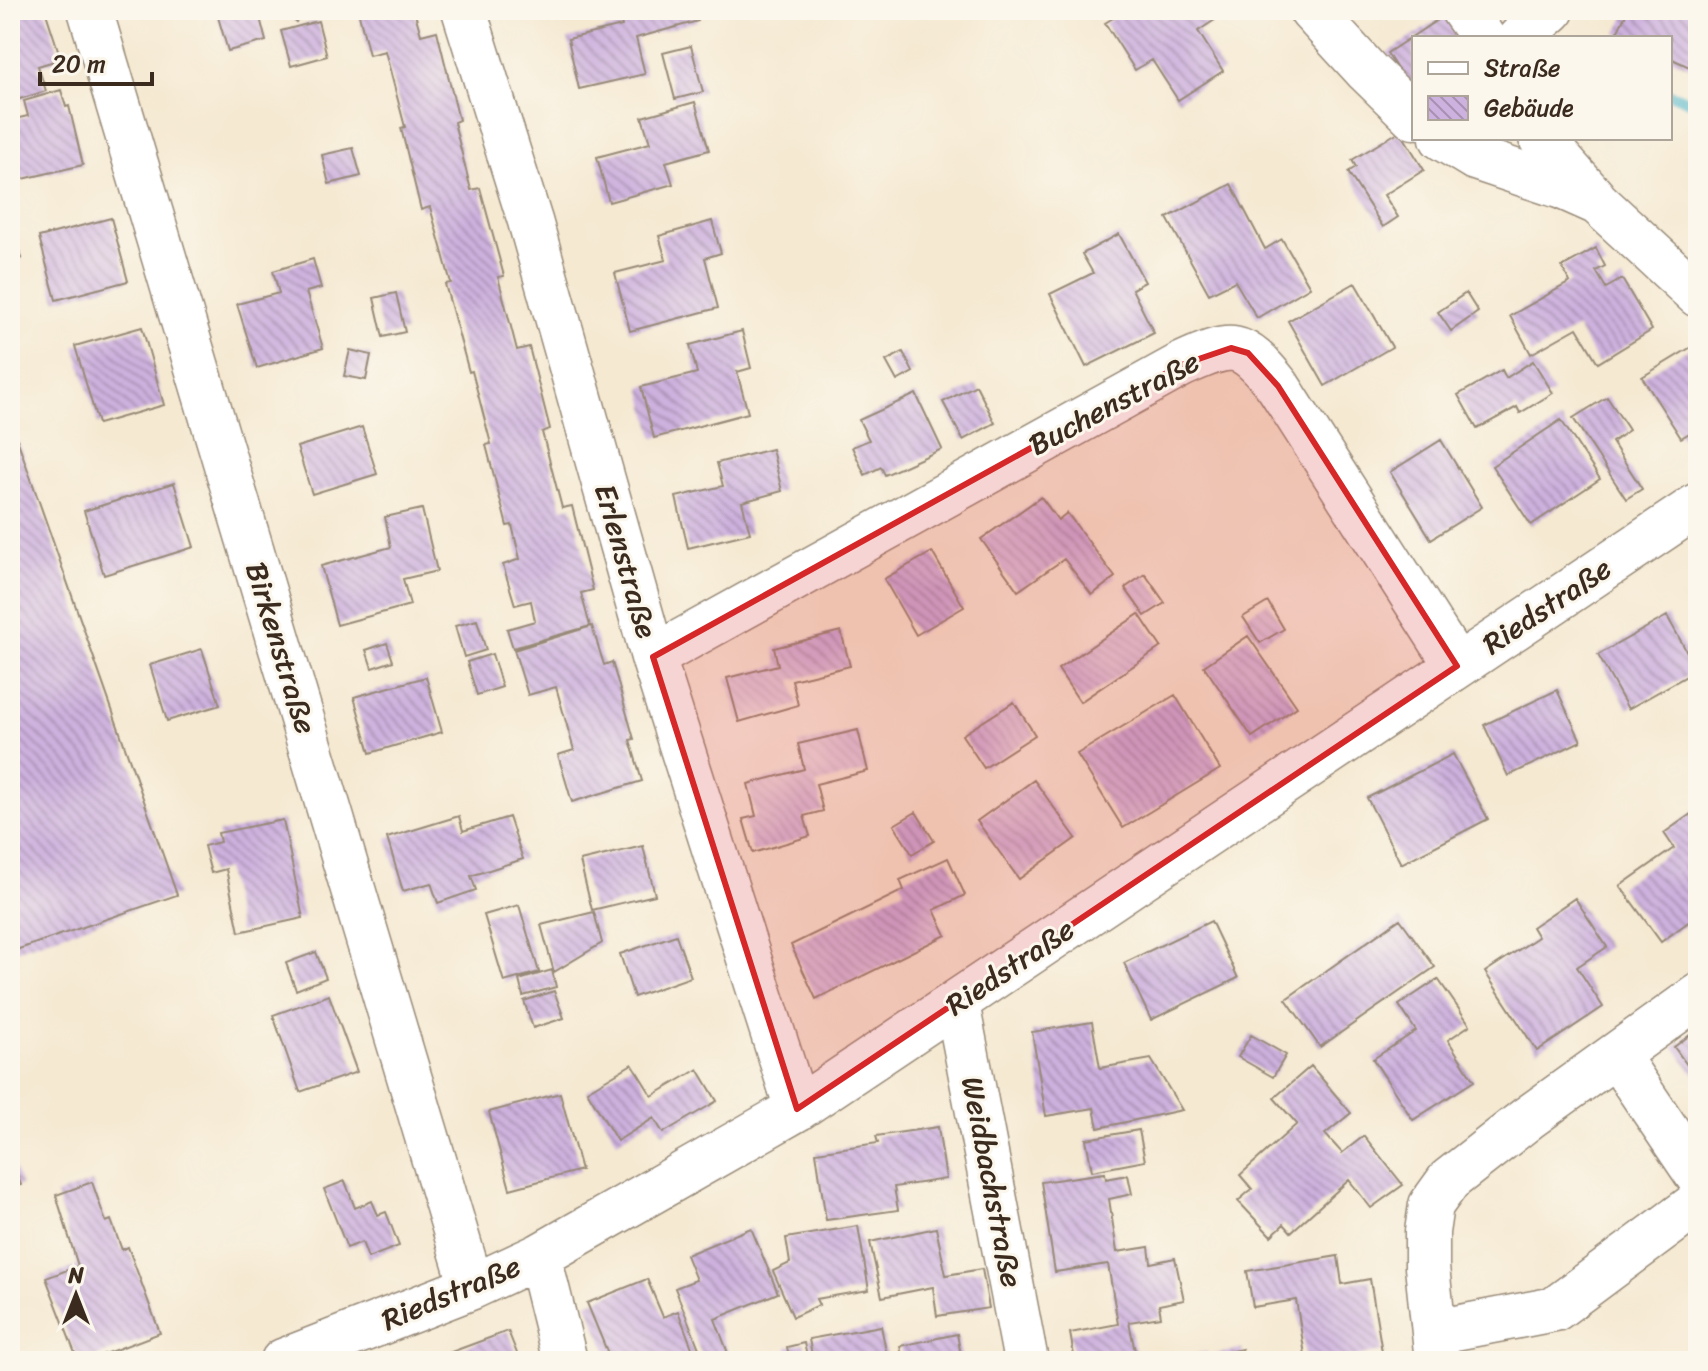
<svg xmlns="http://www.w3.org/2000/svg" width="1708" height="1371" viewBox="0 0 1708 1371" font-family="Sriracha,sans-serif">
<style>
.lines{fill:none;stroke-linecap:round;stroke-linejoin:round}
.stream{stroke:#4ab4c7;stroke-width:11}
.building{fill:url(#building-back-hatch)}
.minor-casing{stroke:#988a78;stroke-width:47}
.minor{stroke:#fff;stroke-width:44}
.marked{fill:#d62828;fill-opacity:0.2;stroke:#d62828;stroke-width:6;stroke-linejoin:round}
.labels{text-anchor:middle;stroke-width:6;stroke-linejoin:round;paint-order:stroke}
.street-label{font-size:30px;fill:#3b2a1e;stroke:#fbf7ec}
</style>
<defs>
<pattern id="building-back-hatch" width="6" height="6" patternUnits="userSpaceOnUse" patternTransform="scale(2)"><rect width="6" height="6" fill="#cdb1de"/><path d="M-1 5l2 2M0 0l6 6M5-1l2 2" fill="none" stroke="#a890b3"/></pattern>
</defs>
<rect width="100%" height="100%" fill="#fbf7ec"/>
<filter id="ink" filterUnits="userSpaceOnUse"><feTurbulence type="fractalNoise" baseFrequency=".0125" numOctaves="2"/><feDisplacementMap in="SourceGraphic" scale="16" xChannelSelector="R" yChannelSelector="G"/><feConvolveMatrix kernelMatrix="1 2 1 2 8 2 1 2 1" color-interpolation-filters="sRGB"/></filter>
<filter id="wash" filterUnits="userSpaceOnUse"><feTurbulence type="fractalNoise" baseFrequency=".006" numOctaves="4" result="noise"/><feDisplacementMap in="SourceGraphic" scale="32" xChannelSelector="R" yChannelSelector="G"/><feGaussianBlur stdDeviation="1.8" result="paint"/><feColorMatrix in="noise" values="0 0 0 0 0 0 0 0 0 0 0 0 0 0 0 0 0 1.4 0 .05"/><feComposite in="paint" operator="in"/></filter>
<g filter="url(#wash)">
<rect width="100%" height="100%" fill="#f5e9d2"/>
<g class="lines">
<!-- stream -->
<path class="stream" d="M1670,94L1698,105"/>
</g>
<g id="blocks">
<!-- building -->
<path class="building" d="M10,10H45L61,59L38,66L46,91L10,102Z
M216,10H258L266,41L228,51Z
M284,10H308L296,22Z
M358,10H414L421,35L437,31L459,120L454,122L471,190L480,188L504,276L498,277L517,350L529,347L550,429L542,432L562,508L572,506L593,590L581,593L590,626L513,648L507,629L535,621L531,601L515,605L503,565L520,559L512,525L507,526L486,445L491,444L472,371L469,372L445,284L451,283L430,207L421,210L401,128L405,127L385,51L369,55Z
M618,10H696L698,21L636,38L645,74L579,89L568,39L622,26Z
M1126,10H1230L1198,31L1223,71L1178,100L1152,60L1135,70L1105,23Z
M1628,10H1698V71L1670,58V38H1628L1617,33Z
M1448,13L1464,38H1414V96L1387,53Z
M318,21L327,56L291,66L281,31Z
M691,46L703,92L675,99L663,53Z
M61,90L66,107L69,106L83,165L10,182V120L28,116L24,101Z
M695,102L709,150L666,162L673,184L609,202L597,157L650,143L642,117Z
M1400,131L1424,170L1384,195L1398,217L1383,227L1348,172L1356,167L1352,160Z
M353,148L361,176L329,184L322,155Z
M1231,184L1265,249L1282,239L1310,287L1257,318L1235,281L1209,294L1167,218Z
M111,218L128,281L56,300L39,237Z
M712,221L721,253L705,258L718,308L630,331L615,273L666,260L659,236Z
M10,224L22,258L10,262Z
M1119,234L1145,282L1132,289L1154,333L1086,367L1050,294L1093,273L1082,254Z
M1596,248L1605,266L1596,271L1606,288L1622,279L1652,330L1598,363L1577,328L1531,354L1510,316L1570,282L1562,267Z
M313,259L321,288L306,292L323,348L257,368L237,304L279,293L273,271Z
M1355,283L1392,347L1325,386L1288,321Z
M396,293L405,332L383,337L374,298Z
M1466,293L1478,312L1451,331L1438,312Z
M142,327L164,405L98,424L75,346Z
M742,331L751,368L737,372L748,413L654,438L641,387L697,373L690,345Z
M1698,343V428L1681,438L1642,377Z
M350,350L371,355L366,380L344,376Z
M903,352L913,372L897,381L886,361Z
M1533,361L1553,393L1520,413L1517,407L1477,429L1458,395L1502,370L1506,378Z
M976,385L995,423L963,440L943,402Z
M916,394L942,449L885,475L881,467L865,475L852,447L869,440L859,420Z
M1607,397L1629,430L1612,442L1642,489L1626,499L1573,418Z
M10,419L177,895L10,952Z
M1561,420L1600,479L1531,525L1492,466Z
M362,427L377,474L312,494L297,447Z
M1441,440L1482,507L1431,539L1390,472Z
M772,449L782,491L742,502L750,533L688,548L676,497L723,486L717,463Z
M174,483L194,547L104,575L84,511Z
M1041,497L1058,520L1067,513L1115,577L1092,595L1064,559L1018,591L981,539Z
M422,509L437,571L403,579L410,605L337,625L321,566L391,547L385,517Z
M932,552L964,607L916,635L884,579Z
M1145,574L1165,603L1145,616L1125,588Z
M1268,602L1284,629L1260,643L1243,617Z
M1139,614L1161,647L1080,702L1058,669Z
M1667,616L1697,670L1628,709L1598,655Z
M477,620L486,650L464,657L455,626Z
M592,626L604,665L612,662L634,739L630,740L642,781L572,802L558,755L574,750L556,687L528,695L514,650Z
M841,631L850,666L792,680L798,705L739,722L727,678L778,665L774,648Z
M1248,636L1297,707L1252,737L1204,666Z
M387,643L393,661L372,668L366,650Z
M202,649L220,705L167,721L150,665Z
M492,654L502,687L477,695L467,662Z
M426,677L442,732L370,753L354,697Z
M1557,690L1581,741L1508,776L1484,725Z
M1175,695L1220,769L1123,828L1077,754Z
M1014,702L1035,735L984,768L962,735Z
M858,730L868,771L816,784L823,811L804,816L810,836L753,853L743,819L756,816L748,784L804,769L798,744Z
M1453,754L1488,819L1401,864L1367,798Z
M1034,780L1076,838L1019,879L977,821Z
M1698,809V915L1661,942L1620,886L1674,848L1664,833Z
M916,812L934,841L912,854L894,825Z
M459,816L463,831L509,817L523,859L471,876L476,890L438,903L431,883L403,891L387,838Z
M283,820L303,918L239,932L226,869L211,873L204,846L220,842L218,833Z
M643,846L655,895L592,910L580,861Z
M948,858L965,895L934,910L946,935L816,999L791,945L904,890L900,880Z
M1575,898L1607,947L1577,967L1603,1007L1537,1051L1485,972L1538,937L1532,927Z
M519,905L539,972L504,982L484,915Z
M594,912L602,943L554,972L541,925Z
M1400,919L1435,967L1320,1047L1286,999Z
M1211,921L1238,978L1151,1020L1124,963Z
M676,935L691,977L634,997L620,954Z
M316,952L326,978L296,990L286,963Z
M552,970L556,987L523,996L519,980Z
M1438,979L1470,1025L1448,1040L1474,1081L1413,1120L1373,1059L1416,1031L1399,1005Z
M554,991L564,1018L533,1028L524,1001Z
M329,995L357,1072L300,1092L273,1015Z
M1092,1022L1100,1068L1151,1059L1182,1110L1098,1128L1094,1108L1046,1116L1032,1032Z
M1698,1029V1080L1674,1047Z
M1251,1035L1286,1055L1273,1077L1238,1057Z
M632,1064L652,1096L698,1069L717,1101L663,1133L654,1118L617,1141L587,1091Z
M1311,1066L1351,1113L1325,1134L1342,1153L1364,1136L1403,1185L1371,1208L1349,1180L1291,1232L1284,1224L1271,1236L1238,1201L1252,1189L1240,1175L1297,1124L1274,1098Z
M560,1093L581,1170L510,1189L489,1112Z
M938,1127L946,1179L894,1187L898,1210L826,1220L816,1152L878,1143L876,1136Z
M1139,1130L1145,1161L1092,1171L1086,1139Z
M10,1156L21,1185L10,1189Z
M1105,1173L1106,1179L1128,1175L1132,1194L1109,1199L1117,1252L1149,1247L1151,1263L1175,1258L1184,1300L1159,1305L1161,1317L1129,1322L1137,1361H1075L1070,1333L1118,1324L1108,1264L1055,1272L1041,1182Z
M345,1181L355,1208L372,1201L378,1215L386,1212L399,1246L368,1258L362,1242L347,1248L324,1189Z
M92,1182L106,1222L111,1220L122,1250L128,1247L160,1333L86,1361H78L46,1278L78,1266L56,1195Z
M858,1226L869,1290L816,1299L819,1305L793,1317L773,1271L790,1263L786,1238Z
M751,1228L778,1293L715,1319L731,1361H704L675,1288L696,1280L686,1255Z
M936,1228L946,1275L982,1269L989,1308L937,1316L933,1287L882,1297L870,1242Z
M1338,1256L1342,1284L1370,1279L1382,1352L1331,1361H1306L1296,1300L1253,1307L1247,1271Z
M647,1279L663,1317L678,1311L697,1361H611L587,1303Z
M881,1326L888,1361H813L809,1339Z
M508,1331L520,1361H427Z
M957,1334L962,1361H903L900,1346Z
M804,1343L808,1361H790L787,1347Z
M1242,1349L1244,1361H1163L1207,1352V1356Z"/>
</g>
</g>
<g filter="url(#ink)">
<use href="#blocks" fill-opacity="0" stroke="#988a78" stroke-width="2"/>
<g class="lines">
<!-- minor casing -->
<g class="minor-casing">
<path id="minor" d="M90,10L472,1287
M464,10L530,221L653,657L797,1109
M1311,10L1367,71L1414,117
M1463,10L1483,38
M1520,38L1552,10
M1442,138L1475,158L1562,187L1598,203L1698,295
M1541,138L1594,198
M653,657L1181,365C1233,341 1241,340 1278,386L1457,666
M957,1003L1026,1361
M1616,1055L1698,1176
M539,1256L565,1361
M1434,1332L1555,1309L1698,1203
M283,1361L472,1287L539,1256L797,1109L1698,505
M1437,1361L1427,1267V1232L1431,1205L1449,1180L1528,1118L1698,996"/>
</g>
<!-- minor -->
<use href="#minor" class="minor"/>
</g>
</g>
<!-- marked area -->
<path class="marked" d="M1231,348L1248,353L1278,386L1457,666L797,1109L653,657L1181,365Z"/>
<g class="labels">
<!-- street labels -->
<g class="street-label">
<text transform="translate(1114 403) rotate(-28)" y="10">Buchenstraße</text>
<text transform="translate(626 561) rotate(74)" y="10">Erlenstraße</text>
<text transform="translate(1547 606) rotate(-34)" y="10">Riedstraße</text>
<text transform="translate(281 648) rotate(73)" y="10">Birkenstraße</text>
<text transform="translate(1010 967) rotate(-34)" y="10">Riedstraße</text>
<text transform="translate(992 1182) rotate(79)" y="10">Weidbachstraße</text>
<text transform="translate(451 1293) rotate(-23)" y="10">Riedstraße</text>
</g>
</g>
<!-- margin -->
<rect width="1708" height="1371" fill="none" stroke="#fbf7ec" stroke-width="40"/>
<!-- legend -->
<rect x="1412" y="36" width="260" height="104" fill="#fbf7ec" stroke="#aea59a" stroke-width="2"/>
<rect x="1428" y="62" width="40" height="12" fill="#ffffff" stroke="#aea59a" stroke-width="2"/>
<text x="1484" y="76" font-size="24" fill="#3b2a1e">Straße</text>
<rect x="1428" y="96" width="40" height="24" fill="url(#building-back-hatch)" stroke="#aea59a" stroke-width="2"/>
<text x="1484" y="116" font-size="24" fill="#3b2a1e">Gebäude</text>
<!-- north arrow -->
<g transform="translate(76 1295)" stroke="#fbf7ec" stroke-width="6" paint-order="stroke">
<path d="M0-6L14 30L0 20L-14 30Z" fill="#3b2a1e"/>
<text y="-12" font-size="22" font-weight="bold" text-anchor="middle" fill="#3b2a1e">N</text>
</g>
<!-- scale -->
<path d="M40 72v12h112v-12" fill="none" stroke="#3b2a1e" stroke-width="4"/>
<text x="52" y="72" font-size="24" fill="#3b2a1e" stroke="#fbf7ec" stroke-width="6" paint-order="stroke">20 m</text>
</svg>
